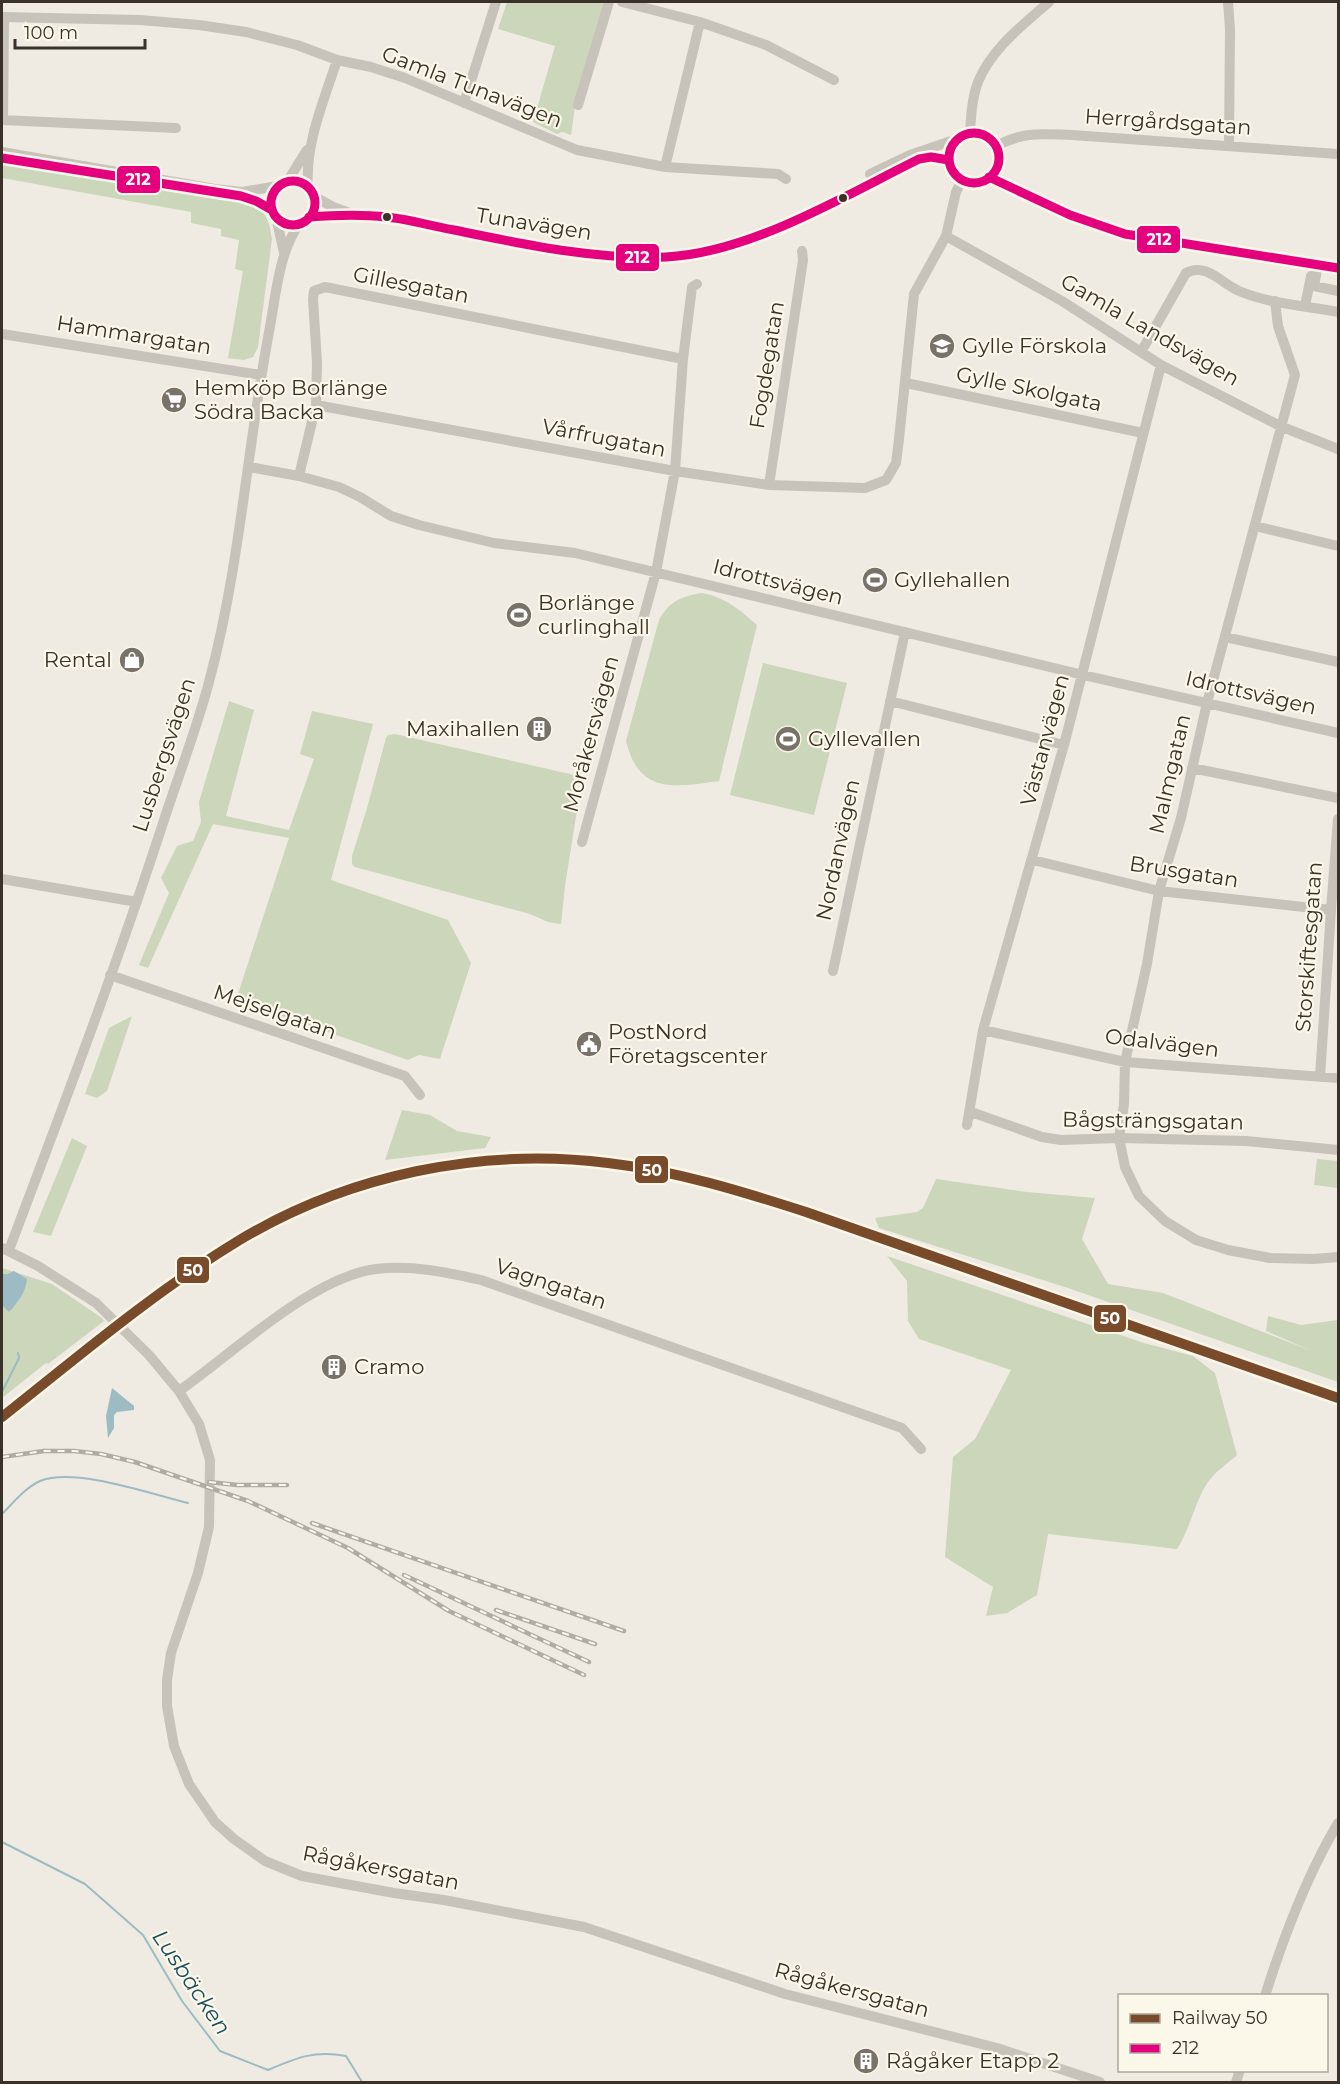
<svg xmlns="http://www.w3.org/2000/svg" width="1340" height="2084" viewBox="0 0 1340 2084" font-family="Montserrat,sans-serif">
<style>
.green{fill:#cbd6ba}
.water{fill:#9cbbc2}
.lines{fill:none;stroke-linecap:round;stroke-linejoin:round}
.stream{stroke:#9cbbc2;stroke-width:2}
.minor{stroke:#c8c3ba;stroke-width:10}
.rail-casing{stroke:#b0aca5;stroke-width:4.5}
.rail{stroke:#fbf7e9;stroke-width:2;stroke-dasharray:7;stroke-linecap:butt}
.bus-1-casing{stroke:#fbf7e9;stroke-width:14}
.bus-1{stroke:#e5007d;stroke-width:9}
.rail-1-casing{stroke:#fbf7e9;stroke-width:15}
.rail-1{stroke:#7a4b2a;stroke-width:10}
.bus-dot{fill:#3a3128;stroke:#fbf7e9;stroke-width:2}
.labels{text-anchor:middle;stroke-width:4.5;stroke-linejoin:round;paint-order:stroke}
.street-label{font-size:21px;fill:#3a3128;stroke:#fbf7e9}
.poi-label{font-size:21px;fill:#3a3128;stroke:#fbf7e9;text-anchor:start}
.water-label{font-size:22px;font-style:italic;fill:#194d60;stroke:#fbf7e9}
.line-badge{stroke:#fbf7e9;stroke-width:2}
.badge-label{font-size:16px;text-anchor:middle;font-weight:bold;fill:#fff}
</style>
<rect width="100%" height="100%" fill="#efebe2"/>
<!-- green -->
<path class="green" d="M507,2H604L575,106L571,135L562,132L557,134L533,122L555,46L498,29Z
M2,164L250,203C267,213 269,219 272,239L258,347L253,357L244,360L228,358L243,271L235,269L239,240L221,236V229L191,223V212L2,178Z
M701,593C725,597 739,609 757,625L719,781C675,787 639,795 626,741L659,620C670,601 680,597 701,593Z
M763,663L847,683L814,815L730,795Z
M229,701L254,710L226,816L289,830L314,759L300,754L312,711L373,724L331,880L448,920L471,963L440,1059L419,1055L408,1060L236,1000L289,838L213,824L148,968L139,965L169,893L161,878L177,846L193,841L201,822L199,802Z
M395,734L574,775L578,804L565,886L561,924L548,922L530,914L355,867L352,864V856L367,808L386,738L388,735Z
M132,1016L107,1091L97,1098L85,1094L109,1028Z
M402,1110L430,1115L457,1131L491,1137L485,1148L385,1160Z
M72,1138L87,1146L51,1236L33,1232Z
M1317,1159L1338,1161V1188L1314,1185Z
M936,1179L1027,1192L1095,1198L1082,1239L1108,1284L1163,1293L1312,1351L1266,1331L1268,1316L1301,1325L1338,1320V1382L1068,1288L879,1228L875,1218L917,1212L923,1208Z
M887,1256L1144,1343L1193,1356L1215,1373L1237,1455C1227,1464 1213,1473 1206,1485C1194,1505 1190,1529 1177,1549L1048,1534L1037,1595L1007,1613L986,1616L993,1587L945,1557L953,1457L975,1439L1011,1370L919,1339L908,1321L907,1281Z
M2,1268L52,1284L102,1318L104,1321L48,1364L46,1363L2,1398Z"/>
<!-- water -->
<path class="water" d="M14,1271L27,1279C26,1292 18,1302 9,1312L2,1305V1274H8Z
M112,1388L134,1406V1410L117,1412L114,1415V1428L108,1438L106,1416Z"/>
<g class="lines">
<!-- stream -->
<path class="stream" d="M2,1392L19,1358L18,1353
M2,1514C13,1503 25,1488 40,1481C75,1467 151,1494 188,1503
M2,1842L85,1884L143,1935L182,2001L220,2051L268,2070C296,2058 314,2050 346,2056L362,2082"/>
<!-- minor -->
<path class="minor" d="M622,2L700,22L766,45L834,80
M1228,2L1230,29L1229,145
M2,17L140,20L199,25L246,32L297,45L337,60L371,67L405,78L577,150L665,167L778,174L786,179
M464,103L496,2
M578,105L609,2
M2,120L176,128
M3,120L4,17
M970,133C971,116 972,98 978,82C991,49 1023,25 1049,2
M949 158a25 25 0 1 1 50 0a25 25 0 1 1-50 0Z
M996,146C1025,131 1041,134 1072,135L1338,154
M2,152L215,189L242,192L278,186
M665,167L700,22
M870,174L910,155L957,139
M989,177L1011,186L1070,215L1125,234L1338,268
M271 203a22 22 0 1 1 44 0a22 22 0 1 1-44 0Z
M287,182L307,150
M308,187C305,143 324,101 337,60
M236,196L256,201L272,210
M313,196L333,207L347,212
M276,217L284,253
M309,217L339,215L387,217L524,244L590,254L666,257L702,252L764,235L919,159L931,157L949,160
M946,236L1062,301L1161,365L1280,426L1338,449
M1318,265L1314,286L1338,291
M1275,301L1278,326L1295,375L1207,703L1181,818L1159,891L1147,964L1125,1062L1124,1104L1119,1138L1125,1167L1139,1196L1165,1221L1196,1240L1228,1250L1270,1258L1314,1259L1338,1257
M1305,306L1311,276
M2,334L261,375
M1141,352L1186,273C1206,262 1221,283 1239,291C1270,304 1306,306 1338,312
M906,383L1143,433
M316,405L675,471L769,485L865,488L886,480L896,463L899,439L914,294L946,236L956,192L962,180
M249,467L299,476L339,487L360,497L391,516L419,525L494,543L575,553L1083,675L1338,733
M299,476L316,405L317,362L313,299L314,291L325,287L683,359
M769,485L803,260L802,251
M1255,526L1338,546
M1225,637L1338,662
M890,701L1064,745
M1192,768L1338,798
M582,842L656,572L675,471L683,359L692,287L697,284
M1033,860L1159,891L1331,910
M2,879L137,902
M833,971L905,632
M110,975L405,1076L420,1095
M983,1030L1125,1062L1338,1078
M1320,1077L1331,910L1338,819
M971,1112L1042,1137L1061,1140L1119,1138L1246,1141L1338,1150
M967,1125L983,1030L1064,745L1161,365
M2,1248L38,1266L96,1303L149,1355L179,1391L199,1424L210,1460L209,1527L198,1573L171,1653L167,1680V1706L174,1746L189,1784L215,1822L234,1839L265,1861L302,1876L394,1893L444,1900L584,1927L785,1994L997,2048L1100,2082
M9,1250C63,1107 117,965 164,820C179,774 197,728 209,682C240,567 247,448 269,332C276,296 278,255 299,224
M179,1391C232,1354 312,1277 376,1269C412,1265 446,1272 481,1280L902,1428L921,1449
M1265,1996C1284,1935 1306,1877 1338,1823
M1236,2082L1240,2070"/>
<!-- rail casing -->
<g class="rail-casing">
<path id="rail" d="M2,1457L44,1451H74L101,1454L135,1462L248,1501L348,1548L449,1611L584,1675
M209,1482L237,1485H287
M312,1523L624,1631
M404,1575L589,1662
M496,1610L595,1644"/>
</g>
<!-- rail -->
<use href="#rail" class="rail"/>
<!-- bus-1 casing -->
<g class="bus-1-casing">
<path id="bus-1" d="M949 158a25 25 0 1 1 50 0a25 25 0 1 1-50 0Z
M2,158L241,196L256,201L272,210
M989,177L1070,215L1125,234L1338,268
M271 203a22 22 0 1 1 44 0a22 22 0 1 1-44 0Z
M309,217C335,215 361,214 386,217C409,219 431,226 454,230C523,244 594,260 666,257C750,253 844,196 919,159L931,157L949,160"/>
</g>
<!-- bus-1 -->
<use href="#bus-1" class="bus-1"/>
<!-- rail-1 casing -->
<g class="rail-1-casing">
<path id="rail-1" d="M2,1417C79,1356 154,1292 238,1241C347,1175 481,1147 608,1163C676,1171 741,1191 806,1212L1338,1398"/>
</g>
<!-- rail-1 -->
<use href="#rail-1" class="rail-1"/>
</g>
<!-- icons -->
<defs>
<g id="school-disc" transform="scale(1.35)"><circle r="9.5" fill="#797269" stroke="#fbf7e9"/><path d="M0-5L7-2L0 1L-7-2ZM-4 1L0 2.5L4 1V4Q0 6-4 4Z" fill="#fff"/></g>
<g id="supermarket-disc" transform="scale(1.35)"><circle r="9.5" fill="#797269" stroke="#fbf7e9"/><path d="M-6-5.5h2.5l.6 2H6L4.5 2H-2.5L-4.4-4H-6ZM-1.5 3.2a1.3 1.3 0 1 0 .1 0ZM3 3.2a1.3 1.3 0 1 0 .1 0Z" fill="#fff"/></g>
<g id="stadium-disc" transform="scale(1.35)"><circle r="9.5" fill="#797269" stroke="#fbf7e9"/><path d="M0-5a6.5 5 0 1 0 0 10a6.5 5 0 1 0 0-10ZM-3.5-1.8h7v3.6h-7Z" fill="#fff"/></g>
<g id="shop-disc" transform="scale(1.35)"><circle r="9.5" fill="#797269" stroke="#fbf7e9"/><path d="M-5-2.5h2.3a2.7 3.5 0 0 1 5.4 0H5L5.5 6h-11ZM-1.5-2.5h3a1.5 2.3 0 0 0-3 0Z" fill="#fff"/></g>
<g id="building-disc" transform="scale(1.35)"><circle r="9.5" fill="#797269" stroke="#fbf7e9"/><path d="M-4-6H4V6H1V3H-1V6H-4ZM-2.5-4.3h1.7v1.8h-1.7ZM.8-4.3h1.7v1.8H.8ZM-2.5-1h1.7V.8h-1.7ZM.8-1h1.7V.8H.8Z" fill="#fff"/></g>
<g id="civic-disc" transform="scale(1.35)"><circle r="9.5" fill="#797269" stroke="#fbf7e9"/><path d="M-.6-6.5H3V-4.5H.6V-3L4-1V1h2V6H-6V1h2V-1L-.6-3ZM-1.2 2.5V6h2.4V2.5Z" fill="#fff"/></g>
</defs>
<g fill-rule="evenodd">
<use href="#school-disc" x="942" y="346"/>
<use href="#supermarket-disc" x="174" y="400"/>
<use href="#stadium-disc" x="875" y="580"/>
<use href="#stadium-disc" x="519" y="615"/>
<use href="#shop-disc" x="132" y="660"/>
<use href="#building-disc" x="539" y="729"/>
<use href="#stadium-disc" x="788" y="739"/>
<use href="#civic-disc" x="589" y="1044"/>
<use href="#building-disc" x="334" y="1367"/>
<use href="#building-disc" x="866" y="2061"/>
</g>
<!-- markers -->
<g class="bus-dot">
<circle cx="843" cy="198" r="5"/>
<circle cx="387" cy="217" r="5"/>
</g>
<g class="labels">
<!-- street labels -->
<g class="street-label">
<text transform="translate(472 87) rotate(21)" y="7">Gamla Tunavägen</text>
<text transform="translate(1168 122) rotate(4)" y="7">Herrgårdsgatan</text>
<text transform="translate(534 224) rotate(9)" y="7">Tunavägen</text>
<text transform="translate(411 285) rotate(11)" y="7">Gillesgatan</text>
<text transform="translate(1150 330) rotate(30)" y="7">Gamla Landsvägen</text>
<text transform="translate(134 335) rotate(9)" y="7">Hammargatan</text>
<text transform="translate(767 365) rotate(-81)" y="7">Fogdegatan</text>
<text transform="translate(1029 389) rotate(12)" y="7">Gylle Skolgata</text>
<text transform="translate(604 438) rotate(11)" y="7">Vårfrugatan</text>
<text transform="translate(778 582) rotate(14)" y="7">Idrottsvägen</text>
<text transform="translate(1251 693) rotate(13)" y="7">Idrottsvägen</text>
<text transform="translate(591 734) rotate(-75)" y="7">Moråkersvägen</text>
<text transform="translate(1045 740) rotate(-75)" y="7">Västanvägen</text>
<text transform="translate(164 755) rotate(-72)" y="7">Lusbergsvägen</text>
<text transform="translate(1170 774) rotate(-77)" y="7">Malmgatan</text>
<text transform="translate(838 850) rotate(-78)" y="7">Nordanvägen</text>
<text transform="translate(1184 872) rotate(9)" y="7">Brusgatan</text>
<text transform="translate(1309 947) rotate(-86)" y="7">Storskiftesgatan</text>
<text transform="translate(275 1012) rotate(19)" y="7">Mejselgatan</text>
<text transform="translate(1162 1043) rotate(7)" y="7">Odalvägen</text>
<text transform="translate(1153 1121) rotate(1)" y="7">Bågsträngsgatan</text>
<text transform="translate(551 1284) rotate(19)" y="7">Vagngatan</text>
<text transform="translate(381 1868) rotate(11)" y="7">Rågåkersgatan</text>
<text transform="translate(852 1990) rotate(15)" y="7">Rågåkersgatan</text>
</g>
<!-- poi labels -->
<g class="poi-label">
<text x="962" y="353">Gylle Förskola</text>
<text x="194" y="395">Hemköp Borlänge<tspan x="194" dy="24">Södra Backa</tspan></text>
<text x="894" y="587">Gyllehallen</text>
<text x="538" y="610">Borlänge<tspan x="538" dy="24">curlinghall</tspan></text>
<text x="112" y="667" text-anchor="end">Rental</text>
<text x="520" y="736" text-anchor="end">Maxihallen</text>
<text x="808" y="746">Gyllevallen</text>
<text x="608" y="1039">PostNord<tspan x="608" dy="24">Företagscenter</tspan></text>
<text x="354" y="1374">Cramo</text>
<text x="886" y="2068">Rågåker Etapp 2</text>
</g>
<!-- water labels -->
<g class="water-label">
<text transform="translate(192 1982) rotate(56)" y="8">Lusbäcken</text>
</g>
</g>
<g class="line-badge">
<rect x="116" y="165" width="45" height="29" rx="6" fill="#e5007d"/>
<rect x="1136" y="225" width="45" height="29" rx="6" fill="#e5007d"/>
<rect x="615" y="243" width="45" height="29" rx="6" fill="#e5007d"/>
<rect x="634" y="1155" width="35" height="29" rx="6" fill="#7a4b2a"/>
<rect x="176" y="1256" width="34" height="28" rx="6" fill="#7a4b2a"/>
<rect x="1093" y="1304" width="34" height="29" rx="6" fill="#7a4b2a"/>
</g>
<g class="badge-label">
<text x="138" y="185">212</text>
<text x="1159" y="245">212</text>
<text x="637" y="263">212</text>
<text x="652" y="1176">50</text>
<text x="193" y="1276">50</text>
<text x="1110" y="1324">50</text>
</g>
<!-- border -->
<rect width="1340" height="2084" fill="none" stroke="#3a3128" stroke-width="6"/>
<!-- legend -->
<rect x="1118" y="1994" width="210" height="78" fill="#fbf7e9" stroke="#aea89c" stroke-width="1.5"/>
<rect x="1130" y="2014" width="30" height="9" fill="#7a4b2a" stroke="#aea89c" stroke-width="1.5"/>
<text x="1172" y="2024" font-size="18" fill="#3a3128">Railway 50</text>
<rect x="1130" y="2044" width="30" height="9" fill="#e5007d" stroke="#aea89c" stroke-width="1.5"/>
<text x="1172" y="2054" font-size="18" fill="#3a3128">212</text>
<!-- scale -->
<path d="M15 39v9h130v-9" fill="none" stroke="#3a3128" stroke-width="3"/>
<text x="24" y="39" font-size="18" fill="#3a3128" stroke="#fbf7e9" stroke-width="4.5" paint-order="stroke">100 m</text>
</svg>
